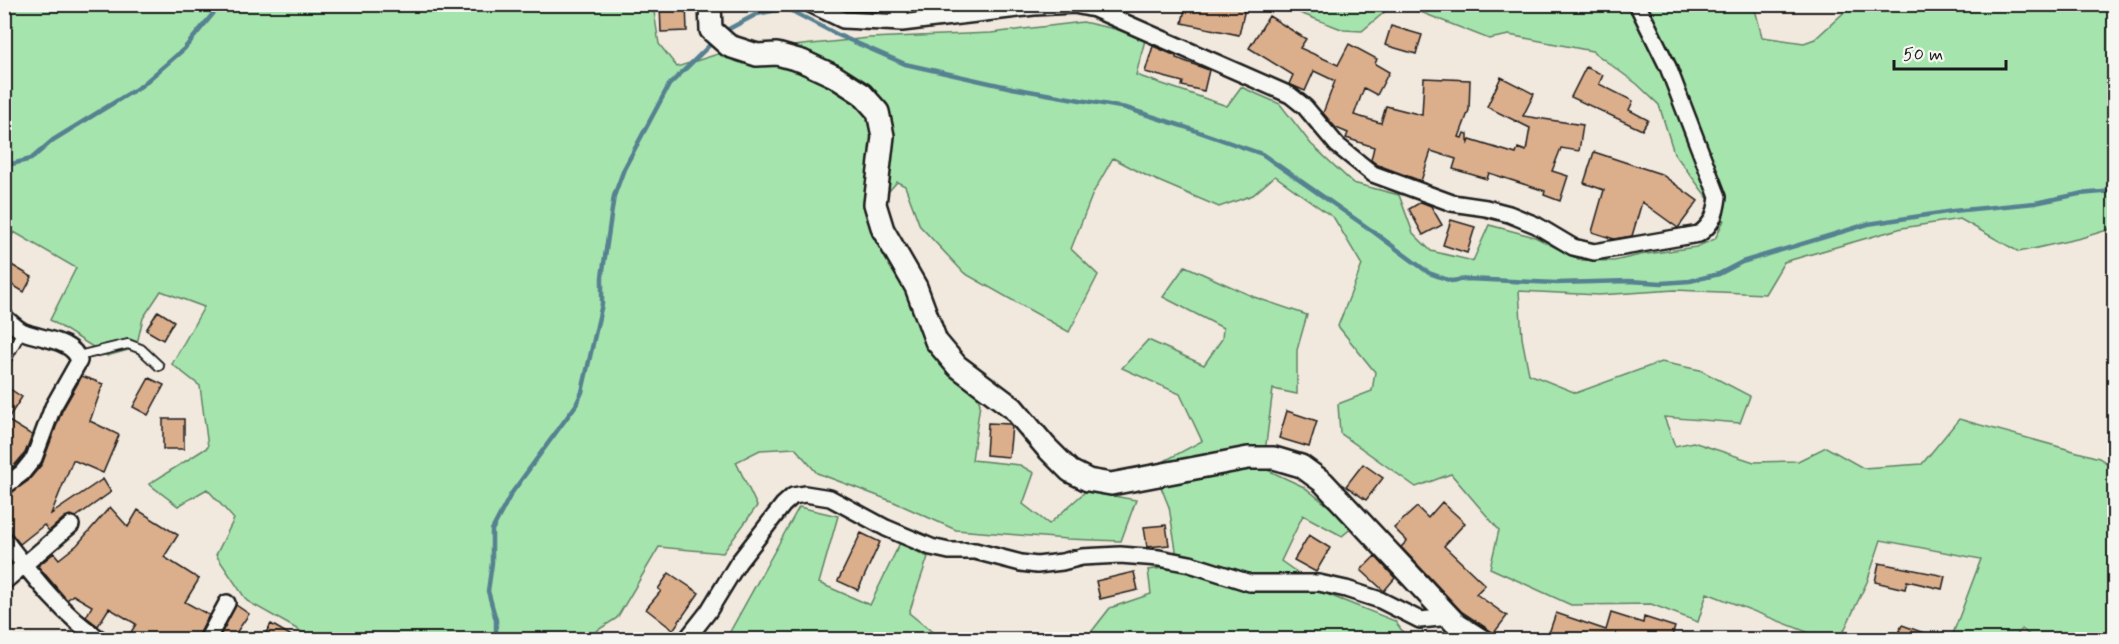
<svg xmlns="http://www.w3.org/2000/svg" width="2119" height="644" viewBox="0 0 2119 644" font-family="Mynerve,sans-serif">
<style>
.green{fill:#a5e5ad;stroke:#608064;stroke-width:1.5}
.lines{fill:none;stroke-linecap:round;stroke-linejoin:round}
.stream{stroke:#578190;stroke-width:4.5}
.building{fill:#dbae8c;stroke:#1c1c1c;stroke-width:1.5}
.lane-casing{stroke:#1c1c1c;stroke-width:12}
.street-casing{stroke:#1c1c1c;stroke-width:20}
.secondary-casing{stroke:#1c1c1c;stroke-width:26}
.lane{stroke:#f6f6f2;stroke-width:8}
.street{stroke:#f6f6f2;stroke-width:15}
.secondary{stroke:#f6f6f2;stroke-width:21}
</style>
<rect width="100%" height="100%" fill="#f1e8de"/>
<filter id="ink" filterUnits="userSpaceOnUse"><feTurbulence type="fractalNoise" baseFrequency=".0167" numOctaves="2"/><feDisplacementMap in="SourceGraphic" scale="12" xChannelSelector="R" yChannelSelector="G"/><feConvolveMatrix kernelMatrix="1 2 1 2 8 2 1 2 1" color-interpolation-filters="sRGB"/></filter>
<g filter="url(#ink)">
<!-- green -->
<path class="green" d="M5,5H653L659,44L677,67L718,54L869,38L991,33L1083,22L1119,30L1145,40L1136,75L1227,106L1241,87L1280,104L1311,144L1353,183L1399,195L1413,233L1431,251L1473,261L1489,225L1535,237L1580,260L1614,261L1640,255L1696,247L1715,239L1724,220L1674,153L1659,105L1637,84L1592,51L1509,35L1489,39L1413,9L1387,10L1362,31L1344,30L1279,5H1754L1762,37L1804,43L1815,39L1852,5H2114V228L2081,238L2019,252L1960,219L1902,228L1784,262L1765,294L1675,290L1599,295L1519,291L1522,338L1529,374L1576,393L1661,362L1700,370L1750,396L1740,423L1664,417L1675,446L1693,442L1754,462L1798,461L1826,447L1863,468L1922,464L1959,419L2099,458L2114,468V639H2034L2022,629L2013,639H1951L1981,559L1881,540L1867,582L1840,639H1825L1707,593L1698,622L1651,604L1571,605L1490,568L1499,530L1451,474L1416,487L1340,433L1338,404L1372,391L1375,372L1338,326L1362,265L1334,218L1275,176L1253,195L1219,207L1149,177L1113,158L1093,193L1071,249L1098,275L1069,332L964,273L920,226L905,186L897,182L882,199L907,287L974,386L980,404L972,460L1020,465L1034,473L1023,504L1049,524L1086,491L1136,500L1121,541L1067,539L956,530L894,502L817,473L795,448L760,450L736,462L757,506L723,553L659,547L617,618L584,639H311V637L247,601L216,555L234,519L207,489L178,506L149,484L208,447L200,386L172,364L204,307L161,291L143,318L136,348L107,356L50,320L76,268L14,232L5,248Z
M1185,266L1254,297L1307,315L1297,350V394L1273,389L1263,468L1304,487L1354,526L1342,536L1303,515L1281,561L1329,595L1395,621L1408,639L1085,640L1110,608L1151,594L1148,570L1171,567L1176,550L1169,507L1153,467L1202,441L1180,394L1122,368L1148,340L1204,365L1222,339L1223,328L1163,297Z
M799,507L838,516L819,583L870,605L900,543L928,557L909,613L941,639H726Z"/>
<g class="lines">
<!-- stream -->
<path class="stream" d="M723,32L757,14L786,8L838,35L905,64L1012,88L1126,108L1182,126L1262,154L1371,230L1429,273L1451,281L1467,279L1557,283L1629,281L1662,283L1690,281L1719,274L1742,262L1868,224L1953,211L2035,203L2079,194L2114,191
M4,166L31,159L53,140L141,86L184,49L221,4
M496,640V620L488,591L492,563V530L511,494L576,405L582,392L602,304V277L614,196L624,169L669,85L715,40"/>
</g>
<!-- building -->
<path class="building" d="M660,4H686L687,31L661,32Z
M843,4H884L882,12L845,10L843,9Z
M1186,4H1246L1239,35L1182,23Z
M1269,16L1306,39L1300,48L1338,65L1349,44L1377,59L1375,64L1389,72L1377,95L1364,88L1354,115L1381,123L1386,106L1422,115L1424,78L1470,80L1469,110L1459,137L1462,138L1464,133L1468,134V145L1470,140L1516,154L1518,148L1526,151L1530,128L1487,107L1501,77L1534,94L1523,116L1583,125L1579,151L1561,148L1552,171L1568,176L1560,201L1544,195L1545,191L1489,173L1487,179L1453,169L1456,159L1431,151L1421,181L1378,165L1371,160L1374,147L1346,138L1348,133L1336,128L1323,113L1335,81L1314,71L1305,91L1289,84L1293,75L1249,48Z
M1391,26L1422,35L1416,54L1385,45Z
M1153,46L1176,56V58L1209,70L1204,91L1182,86L1183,82L1145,72Z
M1586,67L1603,75L1599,84L1633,101L1629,110L1648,120L1642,130L1571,97Z
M1594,152L1661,174L1698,201L1678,228L1642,202L1632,236L1614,239L1592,232L1604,190L1584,183Z
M1421,202L1431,206L1442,225L1423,235L1409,209Z
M1451,220L1475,227L1467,253L1443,245Z
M10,264L32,277L24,292L4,280V272Z
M158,311L174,321L163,340L146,330Z
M82,376L103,384L90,421L119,435L103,473L73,460L51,514L103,479L111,492L76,517L70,515L65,517L49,531L44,525L20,544L11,533L4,530V498L28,481L42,464L62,411Z
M149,378L164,385L148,415L133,407Z
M4,385L22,397L7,420L32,435L25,453L13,467L4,462Z
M1287,411L1317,421L1309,447L1279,438Z
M163,419H184V449H163Z
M988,423L1010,424L1012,426L1009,457L986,455Z
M1363,464L1383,478L1366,500L1346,486Z
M1442,502L1465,523L1444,546L1485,585L1476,594L1507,616L1494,633L1461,611L1401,547L1407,541L1394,528L1417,507L1428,518Z
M110,507L128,527L138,510L178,535L164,557L199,579L185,602L209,615L197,639H127L136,624L109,608L98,626L86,617L92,606L73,595L67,600L38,566L54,553L59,559L77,545Z
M1166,525L1169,545L1147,547L1144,527Z
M861,533L880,542L858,590L838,581Z
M1309,535L1330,548L1316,572L1294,560Z
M1375,556L1395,578L1384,591L1361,570Z
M1879,563L1945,576L1942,589L1907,581L1905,589L1875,582Z
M1134,572L1138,590L1100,599L1096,581Z
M669,573L699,593L673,630L646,609L661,591L658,589Z
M236,605L249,614L232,639H226L220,636Z
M1556,613L1606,630L1611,613L1643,623L1644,617L1675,627L1671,639H1547Z
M271,624L297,639H262Z
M1902,625L1938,638L1937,639H1896Z"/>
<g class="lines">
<!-- lane casing -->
<g class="lane-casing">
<path id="lane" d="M78,356L128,344L141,349L159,366
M4,364L22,331"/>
</g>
<!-- street casing -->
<g class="street-casing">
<path id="street" d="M810,4L843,20L902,23L1034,7L1074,5L1094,9L1290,95L1305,107L1337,145L1373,174L1452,203L1486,208L1509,214L1536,225L1573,247L1594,252L1699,234C1713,224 1716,213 1718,197L1668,67L1637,4
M898,4L902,23
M4,317C11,322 17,329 24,332C41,339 74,340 79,361L53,407L34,458L22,473L4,487
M4,539C32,575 62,615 101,640
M4,582L71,525
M207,640L227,603
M686,640L708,612L738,563L783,505L793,496L805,494L830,498L886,528L931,547L949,551H975L1021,563L1037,565L1062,562L1082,557L1120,555L1159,558L1190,564L1250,583H1319L1346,589L1380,600L1420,620L1450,617"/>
</g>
<!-- secondary casing -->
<g class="secondary-casing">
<path id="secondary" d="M710,4L711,30L729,46L757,55L777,54L802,61L834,76L862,94L878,112L883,136L875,204L883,230L916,287L936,341L957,366L1013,408L1046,447L1070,471L1088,480L1111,484L1248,458H1274L1301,466L1323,482L1456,624L1481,640"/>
</g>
<!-- lane -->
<use href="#lane" class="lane"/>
<!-- street -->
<use href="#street" class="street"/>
<!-- secondary -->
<use href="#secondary" class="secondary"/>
</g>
</g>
<!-- margin -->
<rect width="2119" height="644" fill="none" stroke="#f6f6f2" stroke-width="24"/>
<rect x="12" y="12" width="2095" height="620" fill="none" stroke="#1c1c1c" stroke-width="2" filter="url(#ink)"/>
<!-- scale -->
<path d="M1894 60v9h112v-9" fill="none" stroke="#1c1c1c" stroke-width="3"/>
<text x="1903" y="60" font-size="18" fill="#1c1c1c" stroke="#f6f6f2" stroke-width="4.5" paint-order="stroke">50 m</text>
</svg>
